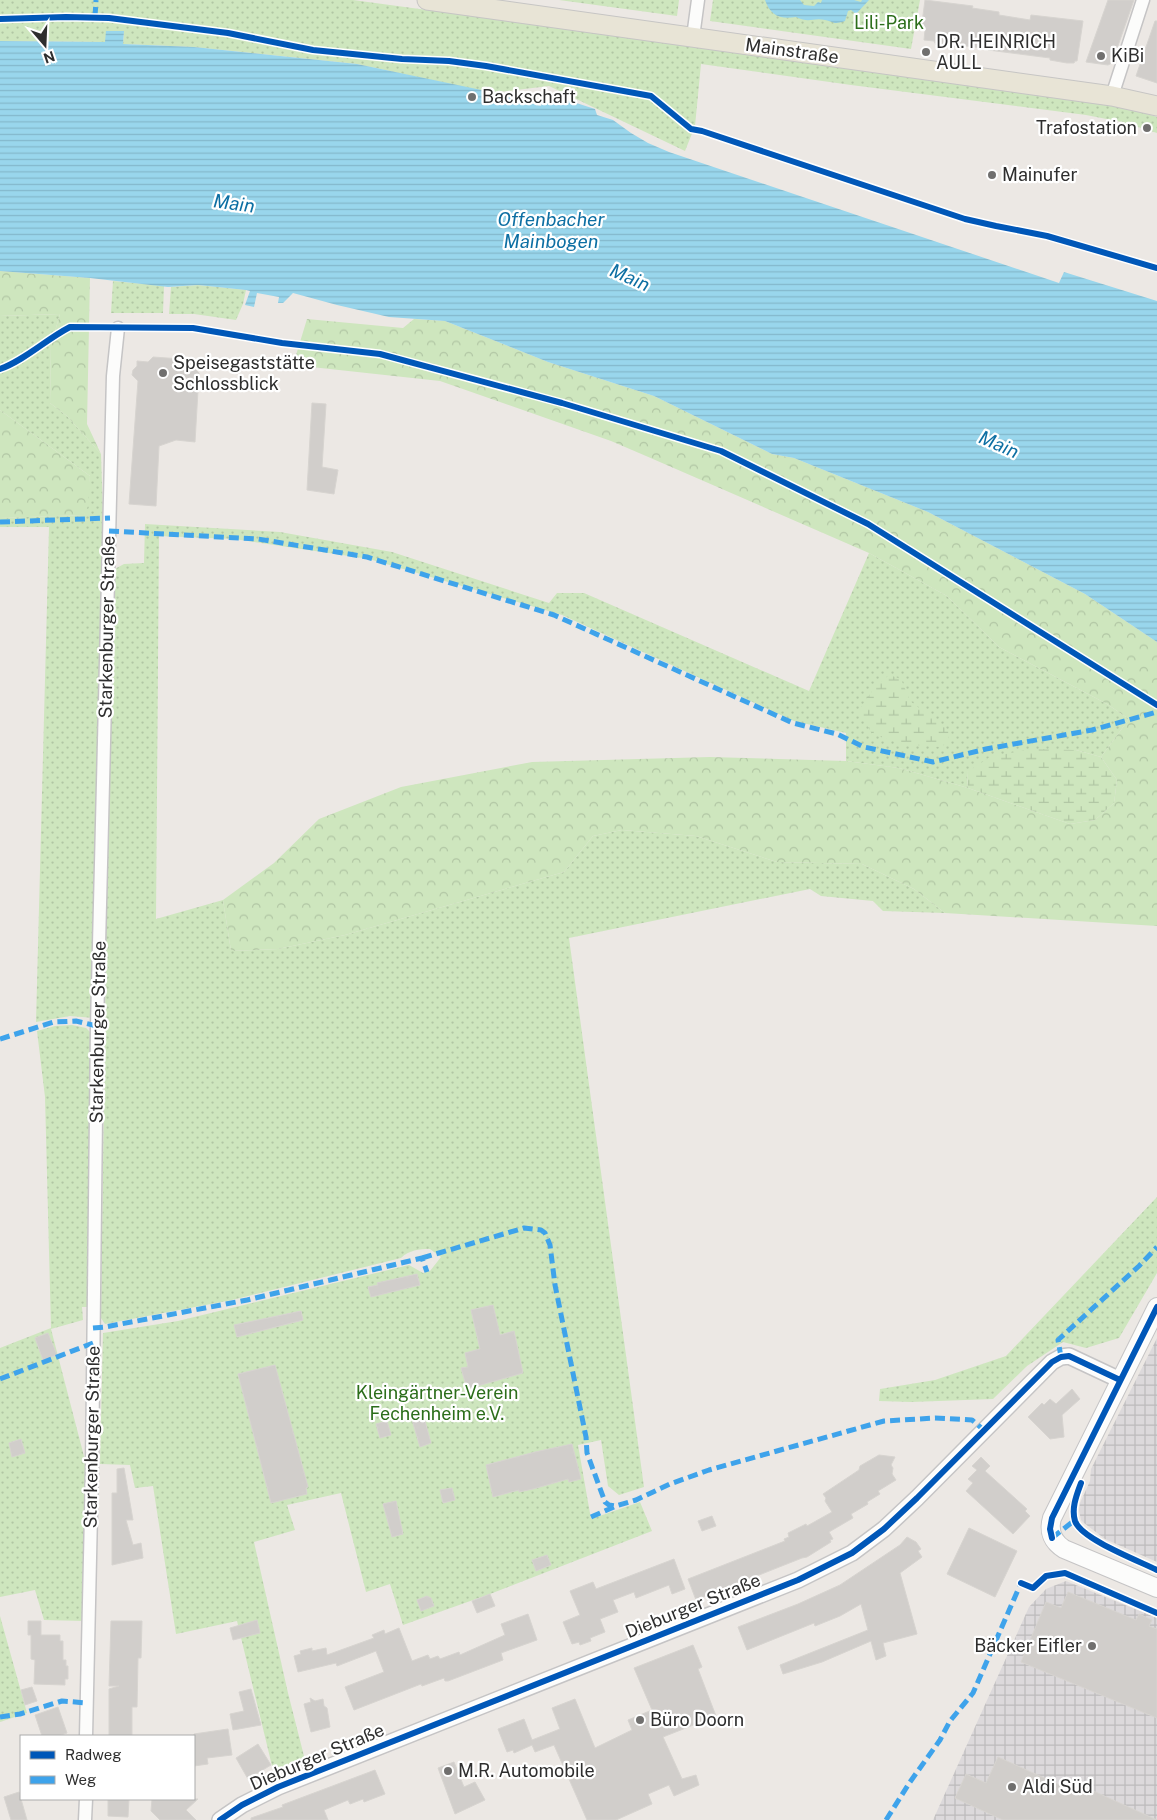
<svg xmlns="http://www.w3.org/2000/svg" width="1157" height="1820" viewBox="0 0 1157 1820" font-family="'Public Sans',sans-serif">
<style>
.industrial{fill:url(#industrial-grid)}
.green{fill:url(#green-dots)}
.forest{fill:url(#forest-crowns)}
.wetland{fill:url(#wetland-marsh)}
.water{fill:url(#water-rules)}
.building{fill:#d1cecb;stroke:#d7d4d0}
.lines{fill:none;stroke-linecap:round;stroke-linejoin:round}
.minor-casing{stroke:#c5c4c5;stroke-width:15}
.tertiary-casing{stroke:#c5c4c5;stroke-width:18}
.secondary-casing{stroke:#c5c4c5;stroke-width:20}
.primary-casing{stroke:#c6c5c4;stroke-width:21}
.minor{stroke:#fcfcfb;stroke-width:12}
.tertiary{stroke:#fcfcfb;stroke-width:15}
.secondary{stroke:#fcfcfb;stroke-width:18}
.primary{stroke:#e8e4d6;stroke-width:19}
.quiet{stroke:#3ea3eb;stroke-width:5;stroke-dasharray:10 5;stroke-linecap:butt}
.cycleway-casing{stroke:#fff;stroke-width:9}
.cycleway{stroke:#0057b8;stroke-width:6}
.poi-dot{fill:#706f6e;stroke:#fff;stroke-width:2}
.labels{text-anchor:middle;stroke-width:4.5;stroke-linejoin:round;paint-order:stroke}
.park-label{font-size:18px;fill:#2c6e1b;stroke:#fff}
.poi-label{font-size:18px;fill:#2e2e2e;stroke:#fff;text-anchor:start}
.street-label{font-size:18px;fill:#2e2e2e;stroke:#fff}
.water-label{font-size:19px;font-style:italic;fill:#0d6fa3;stroke:#fff}
</style>
<defs>
<pattern id="industrial-grid" width="8" height="8" patternUnits="userSpaceOnUse" patternTransform="scale(1.25)"><rect width="8" height="8" fill="#dcd9db"/><path d="M0 4h8M4 0v8" fill="none" stroke="#bdbbbc"/></pattern>
<pattern id="green-dots" width="8" height="8" patternUnits="userSpaceOnUse" patternTransform="scale(1.25)"><rect width="8" height="8" fill="#cee6be"/><path d="M2 2h.1M6 6h.1" fill="none" stroke="#b1c6a4" stroke-width="1.8" stroke-linecap="round"/></pattern>
<pattern id="forest-crowns" width="20" height="18" patternUnits="userSpaceOnUse" patternTransform="scale(1.25)"><rect width="20" height="18" fill="#cee6be"/><path d="M2 6a3 3 0 1 1 6 0M12 15a3 3 0 1 1 6 0" fill="none" stroke="#b1c6a4"/></pattern>
<pattern id="wetland-marsh" width="20" height="14" patternUnits="userSpaceOnUse" patternTransform="scale(1.25)"><rect width="20" height="14" fill="#cee6be"/><path d="M1 5h8M5 5V1M11 12h8M15 12V8" fill="none" stroke="#b1c6a4"/></pattern>
<pattern id="water-rules" width="6" height="5" patternUnits="userSpaceOnUse" patternTransform="scale(1.25)"><rect width="6" height="5" fill="#99d6ec"/><path d="M0 2.5h6" fill="none" stroke="#84b8cb"/></pattern>
</defs>
<rect width="100%" height="100%" fill="#ece8e4"/>
<!-- industrial -->
<path class="industrial" d="M1157,1338V1562L1105,1539L1084,1523L1081,1520L1079,1510L1080,1503L1090,1481L1091,1469Z
M1066,1581L1157,1618V1820H933L1029,1607L1046,1589Z"/>
<!-- green -->
<path class="green" d="M0,0H353L1068,97L1127,108L1157,117V133L1122,122L1086,115L851,85L701,64L695,126L685,151L549,86L491,93L357,64L194,47L123,44L124,32L106,42L0,41Z
M559,0H679L677,16Z
M713,0H920L911,49L710,21Z
M113,281L164,286L163,313H111Z
M198,285L246,290L243,304L236,320L194,314H169L171,287Z
M60,314L51,345L50,403L67,416L101,454L103,514L94,1018L70,1016L36,1022L49,527H0V518L84,515L90,476L0,410V316Z
M145,524L280,532L392,552L549,603L557,593H584L809,691L869,553L947,596L999,647L1107,704L1129,719L1101,757L1076,750L967,772L968,788L899,768L846,761V733L794,721L562,615L369,559L234,539L159,536L156,919L223,900L231,951L278,949L345,935L564,872L593,836L622,830L696,836L777,862L862,864L914,889L945,913L883,911L873,901L821,896L810,889L569,938L644,1487L619,1495L608,1486L601,1440L578,1445L591,1519L640,1502L652,1531L490,1594L403,1625L390,1584L366,1592L341,1493L287,1505L295,1530L254,1542L288,1693L305,1760L273,1770L237,1621L176,1634L153,1486L135,1488L130,1465L100,1464L103,1333L178,1321L409,1265L423,1273L430,1271L441,1257L430,1249C419,1249 409,1250 401,1258L232,1300L105,1324L101,1318L111,571L124,564L144,563Z
M72,1025L86,1028L94,1036L88,1307H82L83,1320L51,1329L86,1464L84,1621L44,1620L35,1590L0,1597V1348L51,1328L45,1097L37,1031L55,1026Z
M1157,1197V1273L1119,1338L1086,1348L1063,1342L1027,1366L993,1399L911,1402L879,1401L880,1389L935,1380L1006,1356Z
M0,1616L27,1713L0,1722Z"/>
<!-- forest -->
<path class="forest" d="M0,271L90,278L87,424L101,454L67,416L50,403L51,345L60,314L0,316Z
M307,319L403,328L414,319L445,321L548,362L654,396L772,454L794,458L928,512L1085,594L1157,642V926L945,913L914,889L862,864L777,862L696,836L622,830L593,836L564,872L345,935L278,949L231,951L223,900L274,863L319,819L401,787L532,762L710,757L846,761L899,768L968,788L1070,824L1095,820L1114,803L1117,780L1101,757L1129,719L1107,704L999,647L947,596L869,553L646,456L611,441L440,381L293,365Z
M0,410L90,476L88,506L84,515L0,518Z"/>
<!-- wetland -->
<path class="wetland" d="M889,675L901,679L910,701L948,730L949,741L941,747L902,744L872,734L859,710L875,687Z
M1031,749L1076,750L1101,757L1117,780L1114,803L1095,820L1070,824L968,788L967,772L990,757Z"/>
<!-- water -->
<path class="water" d="M765,0H800L804,5L814,6L818,2L821,3L822,0H854L861,2L862,0H869L856,14L851,10L848,11L845,21C833,25 835,22 825,20C813,17 810,24 796,17C780,20 770,15 765,0Z
M106,31H124L123,44L194,47L357,64L491,92L541,106L545,93L595,109L597,115L613,120L631,133L648,143L669,152L1059,283L1064,272L1157,301V642L1085,594L928,512L794,458L772,454L654,396L548,362L445,321L389,317L337,305L293,293L283,303H278L279,297L257,293L254,307L245,305L250,291L246,290L198,285L168,287L90,278L0,271V41L105,42Z"/>
<!-- building -->
<path class="building" d="M925,0L973,6L972,8L999,12V15L1030,20L1031,15L1083,21L1077,61H1075L1074,63H1067L1050,60V58L988,50V49L959,45V47L936,45L934,41L924,40L925,30H921Z
M1108,0H1134L1112,63L1108,65L1086,62Z
M1155,21H1157V83L1136,76Z
M153,357L181,359L186,369H195L199,373L195,442L176,440L159,446L156,506L129,504L138,381L132,375L133,370L137,366V361L148,362Z
M312,403L326,404L322,467L338,470L334,494L307,490Z
M417,1274L420,1285L371,1297L368,1287L378,1285L377,1283Z
M493,1305L500,1335L514,1331L523,1373L467,1389L461,1368L468,1367L465,1353L480,1349L471,1310Z
M301,1311L303,1320L237,1337L234,1325Z
M48,1333L57,1355L43,1360L35,1338Z
M275,1365L308,1487L306,1488L307,1494L271,1503L238,1374Z
M1072,1389L1080,1399L1062,1415L1064,1437L1050,1439L1028,1417L1042,1403L1044,1405L1050,1399L1056,1404Z
M422,1410L431,1443L420,1447L410,1413Z
M387,1421L391,1435L380,1438L376,1424Z
M21,1439L25,1453L12,1457L9,1443Z
M572,1444L581,1479L569,1482L568,1479L533,1489L519,1492V1490L493,1497L486,1465L535,1452Z
M879,1455L895,1457L891,1465L893,1468L892,1474L896,1480L878,1491L880,1494L867,1502L868,1504L851,1514L853,1518L829,1532L833,1539L830,1540L831,1542L807,1557L802,1558L696,1600L688,1579L785,1541L784,1539L789,1537L788,1533L806,1524L807,1526L832,1512L825,1501L826,1498L823,1494L859,1470L860,1466Z
M981,1457L990,1466L985,1471L1027,1509L1025,1511L1030,1516L1013,1534L966,1491L973,1483L968,1479L977,1470L972,1466Z
M124,1468L133,1520H126L133,1545L141,1543L143,1558L112,1565V1493H117V1469Z
M452,1488L455,1500L443,1503L440,1490Z
M396,1501L403,1534L392,1537L383,1504Z
M712,1516L716,1526L702,1531L698,1521Z
M969,1528L1017,1551L995,1597L947,1574Z
M907,1537L916,1542L921,1549L918,1551L922,1557L900,1573L917,1634L883,1643L886,1656L876,1660L871,1641L822,1662L783,1674L780,1665L868,1630L861,1604L840,1616L815,1626L814,1623L747,1650L738,1627L798,1604L840,1585L900,1545Z
M547,1555L551,1565L536,1571L532,1560Z
M674,1559L685,1589L672,1594L669,1585L636,1598L634,1592L613,1600L618,1612L600,1619L605,1632L590,1638L591,1641L580,1645L579,1642L572,1644L563,1622L580,1615L570,1591L593,1582L596,1589Z
M1068,1592L1136,1620L1139,1614L1152,1620L1149,1626L1157,1629V1718L1021,1662L1046,1602L1061,1608Z
M490,1594L495,1606L477,1613L472,1601Z
M427,1596L431,1598L434,1606L421,1611L417,1600Z
M528,1614L537,1640L501,1653L503,1660L448,1681H445L444,1678L422,1686L421,1684L354,1710L345,1687L384,1672L376,1651L337,1666L336,1663L298,1672L294,1656L301,1654L300,1651L312,1648V1651L326,1648L327,1655L374,1638L372,1635L384,1630L385,1634L399,1628L412,1661L428,1655L430,1659L438,1656L440,1659L459,1652L460,1655L505,1635L501,1624Z
M257,1620L260,1633L233,1640L230,1628Z
M28,1621H41V1635H60V1641H63V1660H66V1666H68V1679H65V1685L34,1684L35,1660L31,1659V1635H28Z
M111,1621H142L141,1658H138L137,1707H132V1736H109V1689L119,1686H109Z
M693,1645L702,1667L698,1669L716,1716L663,1737L682,1779L696,1775L699,1785L674,1796L669,1785L648,1794L652,1804L616,1820H587L554,1745L535,1752L532,1745L514,1753L513,1750L507,1752L498,1729L524,1719L532,1740L560,1729L552,1708L575,1699L595,1748L632,1730L628,1720L652,1710L634,1668Z
M32,1687L37,1701L25,1705L21,1690Z
M251,1689L261,1725L233,1730L230,1714L244,1711L239,1692Z
M310,1698L315,1701L323,1699L324,1706L327,1708L330,1727L311,1732L304,1704L311,1702Z
M58,1707L67,1733L58,1736H42L35,1715Z
M228,1729L232,1755L207,1758L208,1764L194,1766V1734Z
M258,1744L271,1765L248,1779L236,1758Z
M998,1757L1073,1791L1076,1783L1157,1820H1003L955,1798L966,1774L986,1783Z
M454,1762L464,1787L475,1782L485,1800L455,1814L438,1768Z
M375,1770L385,1794L364,1802L363,1799L350,1804L348,1800L324,1810L328,1820H251V1818L283,1807L282,1805Z
M19,1792L27,1820H11L4,1797Z
M108,1799H129L128,1817L108,1816Z
M152,1799H198L186,1810L196,1820H160L151,1811Z"/>
<g class="lines">
<!-- minor casing -->
<g class="minor-casing">
<path id="minor" d="M693,37L698,0
M1112,96L1143,0
M86,1736L92,1469L97,1026L112,417L113,376L118,328
M85,1820L86,1799"/>
</g>
<!-- tertiary casing -->
<g class="tertiary-casing">
<path id="tertiary" d="M220,1820L242,1805L278,1787L798,1580L852,1553L884,1529L917,1498L1052,1362L1061,1357L1069,1356L1120,1380"/>
</g>
<!-- secondary casing -->
<g class="secondary-casing">
<path id="secondary" d="M1157,1307L1052,1518C1048,1532 1053,1542 1064,1549L1157,1588"/>
</g>
<!-- primary casing -->
<g class="primary-casing">
<path id="primary" d="M427,0L1112,96L1157,106"/>
</g>
<!-- minor -->
<use href="#minor" class="minor"/>
<!-- tertiary -->
<use href="#tertiary" class="tertiary"/>
<!-- secondary -->
<use href="#secondary" class="secondary"/>
<!-- primary -->
<use href="#primary" class="primary"/>
<!-- quiet -->
<path class="quiet" d="M95,17L96,0
M0,522L110,518
M109,531L258,539L367,557L554,615L793,723L837,734L864,747L933,762L986,749L1092,730L1157,712
M0,1039L54,1022L76,1021L97,1026
M422,1258L524,1228L541,1230L545,1233L550,1245L555,1285L586,1437L587,1453L605,1502L609,1505L616,1506
M93,1328L105,1327L247,1300L422,1258L427,1272
M1061,1357L1058,1340L1139,1266L1157,1247
M0,1379L93,1343
M591,1517L616,1506L636,1500L670,1484L709,1470L884,1421L935,1418L972,1420L985,1431
M1052,1538L1075,1520
M0,1717L20,1714L62,1701L87,1703
M886,1820L910,1782L940,1740L950,1721L973,1693L1021,1583L1023,1584"/>
<!-- cycleway casing -->
<g class="cycleway-casing">
<path id="cycleway" d="M0,19L66,17L109,18L228,33L313,50L402,59L449,61L486,66L651,96L691,129L702,131L965,219L996,226L1047,236L1157,268
M0,369C25,360 45,340 70,327L193,328L282,343L380,354L562,403L721,451L868,524L1157,705
M1081,1483C1077,1494 1071,1508 1075,1521C1081,1539 1139,1561 1157,1570
M1052,1538L1050,1529L1052,1518L1157,1307
M1021,1583L1033,1588L1046,1576L1065,1573L1157,1613
M220,1820L242,1805L278,1787L798,1580L852,1553L884,1529L917,1498L1052,1362L1061,1357L1069,1356L1120,1380"/>
</g>
<!-- cycleway -->
<use href="#cycleway" class="cycleway"/>
</g>
<!-- markers -->
<g class="poi-dot">
<circle cx="926" cy="52" r="5"/>
<circle cx="1101" cy="56" r="5"/>
<circle cx="472" cy="97" r="5"/>
<circle cx="1147" cy="128" r="5"/>
<circle cx="992" cy="175" r="5"/>
<circle cx="163" cy="373" r="5"/>
<circle cx="1092" cy="1646" r="5"/>
<circle cx="640" cy="1720" r="5"/>
<circle cx="448" cy="1771" r="5"/>
<circle cx="1012" cy="1787" r="5"/>
</g>
<g class="labels">
<!-- park labels -->
<g class="park-label">
<text x="889" y="29">Lili-Park</text>
<text x="437" y="1399">Kleingärtner-Verein<tspan x="437" dy="21">Fechenheim e.V.</tspan></text>
</g>
<!-- poi labels -->
<g class="poi-label">
<text x="936" y="48">DR. HEINRICH<tspan x="936" dy="21">AULL</tspan></text>
<text x="1111" y="62">KiBi</text>
<text x="482" y="103">Backschaft</text>
<text x="1137" y="134" text-anchor="end">Trafostation</text>
<text x="1002" y="181">Mainufer</text>
<text x="173" y="369">Speisegaststätte<tspan x="173" dy="21">Schlossblick</tspan></text>
<text x="1082" y="1652" text-anchor="end">Bäcker Eifler</text>
<text x="650" y="1726">Büro Doorn</text>
<text x="458" y="1777">M.R. Automobile</text>
<text x="1022" y="1793">Aldi Süd</text>
</g>
<!-- street labels -->
<g class="street-label">
<text transform="translate(792 51) rotate(8)" y="6">Mainstraße</text>
<text transform="translate(107 627) rotate(-89)" y="6">Starkenburger Straße</text>
<text transform="translate(98 1032) rotate(-89)" y="6">Starkenburger Straße</text>
<text transform="translate(92 1437) rotate(-89)" y="6">Starkenburger Straße</text>
<text transform="translate(693 1606) rotate(-22)" y="6">Dieburger Straße</text>
<text transform="translate(317 1757) rotate(-23)" y="6">Dieburger Straße</text>
</g>
<!-- water labels -->
<g class="water-label">
<text transform="translate(234 203) rotate(8)" y="7">Main</text>
<text x="551" y="226">Offenbacher<tspan x="551" dy="22">Mainbogen</tspan></text>
<text transform="translate(630 277) rotate(24)" y="7">Main</text>
<text transform="translate(999 444) rotate(24)" y="7">Main</text>
</g>
</g>
<!-- legend -->
<rect x="20" y="1735" width="175" height="65" fill="#ffffff" stroke="#ababab"/>
<rect x="30" y="1751" width="25" height="8" fill="#0057b8" stroke="#ababab"/>
<text x="65" y="1760" font-size="15" fill="#2e2e2e">Radweg</text>
<rect x="30" y="1776" width="25" height="8" fill="#3ea3eb" stroke="#ababab"/>
<text x="65" y="1785" font-size="15" fill="#2e2e2e">Weg</text>
<!-- north arrow -->
<g transform="translate(45 45) rotate(161)" stroke="#ffffff" stroke-width="4" paint-order="stroke">
<path d="M0-4L9 19L0 12L-9 19Z" fill="#2e2e2e"/>
<text y="-8" font-size="14" font-weight="bold" text-anchor="middle" fill="#2e2e2e">N</text>
</g>
</svg>
